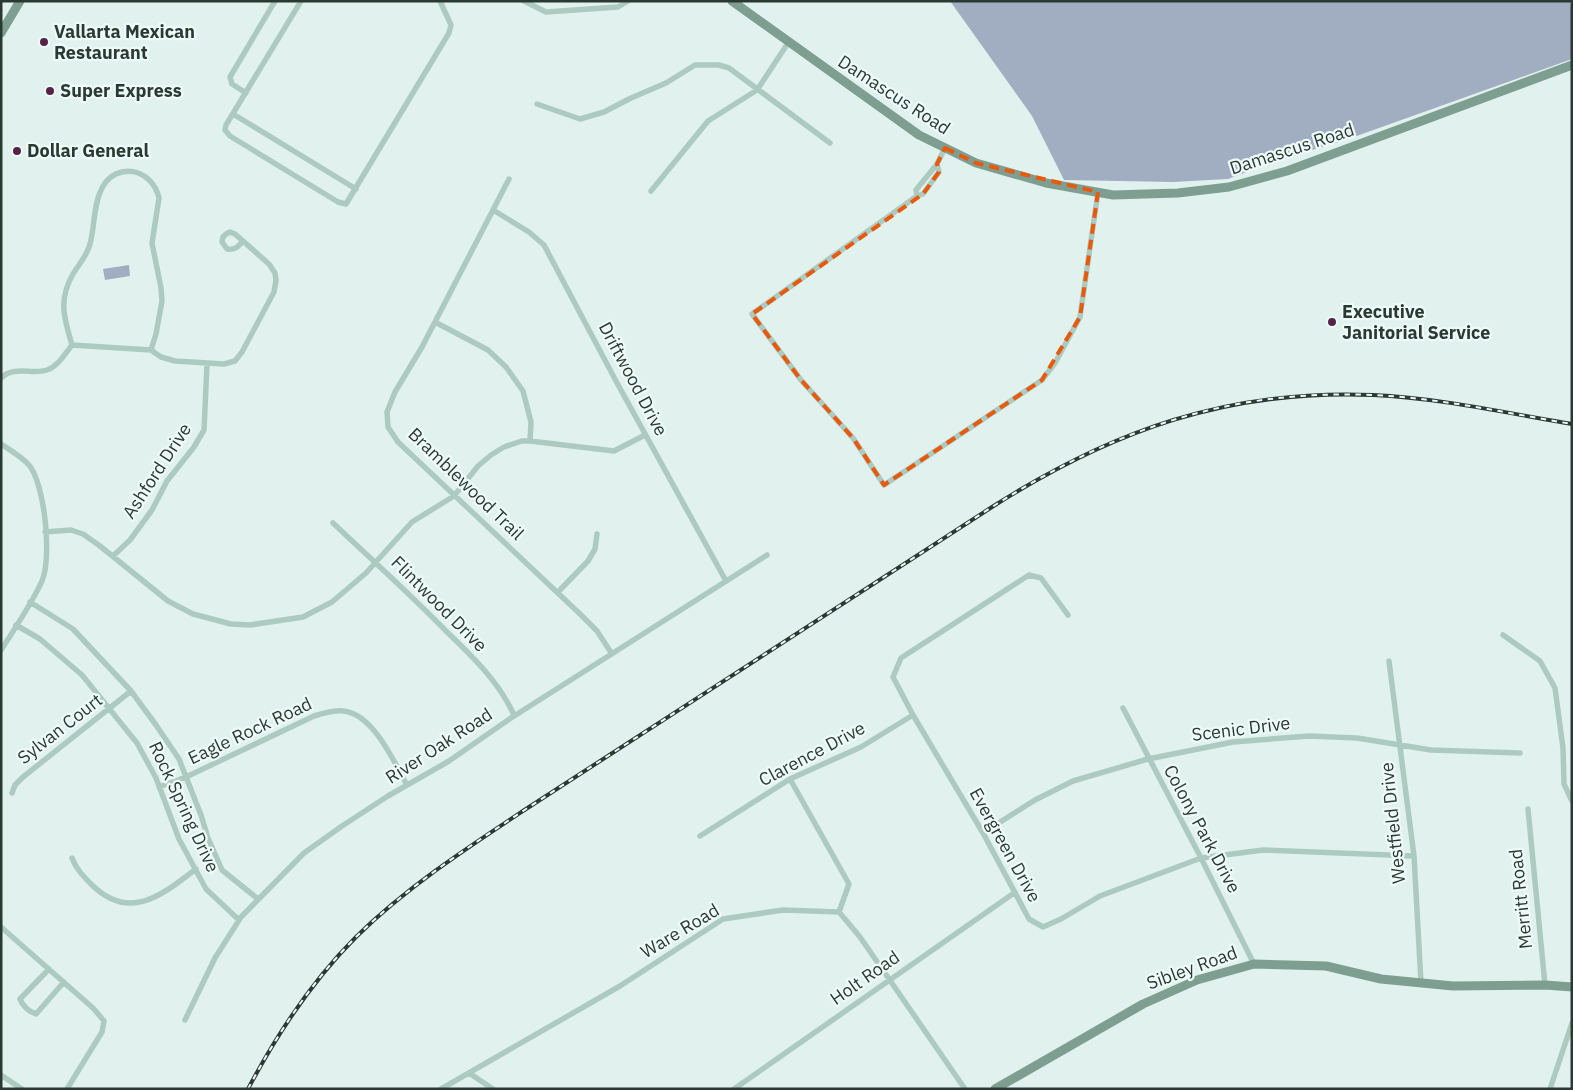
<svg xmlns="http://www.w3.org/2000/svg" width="1573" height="1090" viewBox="0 0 1573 1090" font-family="'IBM Plex Sans',sans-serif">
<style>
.green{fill:#a1aec1}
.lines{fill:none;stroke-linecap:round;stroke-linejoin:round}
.street{stroke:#adcac1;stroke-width:5.5}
.secondary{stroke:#7e9e91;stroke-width:9}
.rail-casing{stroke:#2b3933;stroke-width:4}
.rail{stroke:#edfaf7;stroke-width:2;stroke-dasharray:5.5;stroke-linecap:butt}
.marked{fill:none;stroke:#e8590c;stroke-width:4;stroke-dasharray:10 6;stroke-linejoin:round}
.poi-dot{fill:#582247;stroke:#edfaf7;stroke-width:2}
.labels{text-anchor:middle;stroke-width:4.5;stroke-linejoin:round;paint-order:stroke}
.poi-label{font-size:18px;font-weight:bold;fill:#2b3933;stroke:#edfaf7;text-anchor:start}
.street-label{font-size:18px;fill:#2b3933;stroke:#edfaf7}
</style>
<rect width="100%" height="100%" fill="#e1f2ee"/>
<!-- green -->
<path class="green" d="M950,1H1572V59L1351,138L1270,163L1228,179L1173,182L1064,180L1032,116Z
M129,265L130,276L105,280L103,269Z"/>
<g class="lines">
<!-- street -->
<path class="street" d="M301,1L226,125L225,130L230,136L338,202L346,204L449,33L451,25L440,1
M524,1L546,12L618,7L628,1
M246,93L232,84L230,77L275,1
M537,104L580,119L604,112L631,98L666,83L695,65H719L729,68L830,143
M233,114L356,189
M937,164L939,172L923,194L917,196L916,190L937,164L945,148
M509,179L422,347L395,392L387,412L388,427L398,442L579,613L597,631L612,654
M651,191L708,121L757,90L788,43
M917,196L752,314L801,380L853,438L884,485L1042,380L1055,363L1080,317L1098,192
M493,210L529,232L544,245L616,381L726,581
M435,322L488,350L506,367L523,391L531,422L530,441
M72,345L151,350L161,357L175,361L224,364L235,361L242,352L274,292L276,280L275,273L269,264L235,234L230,232L226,234L223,237L222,242L227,249C235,250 238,247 243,241
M1,378C14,365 32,375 47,370C58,366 65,354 72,345C64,318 58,300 73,274C79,264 87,256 90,244C95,226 93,205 102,188C116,161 152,168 159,198L152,243L161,288L162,301L156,334L151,350
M1,444C10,450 22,457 29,465C45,484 52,558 42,581C31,605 15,628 1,650
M333,523C371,559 410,594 447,632C473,657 499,682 514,715
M45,532L71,530L83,534L100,546L168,601L193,614L231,624L250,625L303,617L332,602L366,573L412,522L454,496L478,466L491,455L504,447L522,441H530L614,451L645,435
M113,556L130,540L152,510L167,481L194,447L204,430L207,364
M558,592L588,561L595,549L597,534
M30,602L73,629L131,691L156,725L179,759L201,815L208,838L222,870L258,899
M1068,615L1041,578L1029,575L901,658L893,677L913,715L983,833L1029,919L1043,927L1061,919L1100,896L1201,858L1263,850L1414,856
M16,625L40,639L82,675L137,743L156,778L179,839L206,889L239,920
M1503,635L1540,661L1555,688L1563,748L1564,784L1572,801
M1389,661L1414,856L1421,983
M1123,708L1201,858L1254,964
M790,779L849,884L839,912
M159,787L186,777L314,716C324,713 334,710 344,711C374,715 394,762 407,785
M12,793L15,785L23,777L131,691
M1528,809L1545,985
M983,833L1035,800L1073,781L1148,759L1233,742L1309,736L1357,738L1431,750L1520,753
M700,836L790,779L861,747L913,715
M72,858C76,869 84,877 92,885C130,922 162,895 196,869
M1,927L93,1008L104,1021L102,1032L67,1089
M49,969L20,999C23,1007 28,1011 36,1014L64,982
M185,1020L215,958L241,917L304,853L342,826L388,796L449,761L511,718L767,555
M469,1073L493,1089
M1,1075L22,1089
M441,1089L620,986L723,919L783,910L839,912L860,937L965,1089
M734,1089L1014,893
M1550,1089L1572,1023"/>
<!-- secondary -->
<path class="secondary" d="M732,1L919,135L976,163L1046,183L1113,195L1178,193L1229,187L1287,171L1572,65
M1,33L20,1
M995,1089L1143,1004L1197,980L1254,964L1326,966L1381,979L1453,986L1545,985L1572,987"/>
<!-- rail casing -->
<g class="rail-casing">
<path id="rail" d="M248,1089C277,1034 312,981 356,937C407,887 467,848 526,809L992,507C1113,430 1228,389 1373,395C1440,398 1506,413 1572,424"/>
</g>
<!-- rail -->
<use href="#rail" class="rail"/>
</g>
<!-- marked area -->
<path class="marked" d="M945,148L976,163L1098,192L1080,317L1042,380L884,485L853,438L801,380L752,314L923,194L939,172L937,164Z"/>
<!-- markers -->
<g class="poi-dot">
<circle cx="44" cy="42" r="5"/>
<circle cx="50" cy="91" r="5"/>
<circle cx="17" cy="151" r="5"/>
<circle cx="1332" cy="322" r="5"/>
</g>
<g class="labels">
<!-- poi labels -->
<g class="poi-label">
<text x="54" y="38">Vallarta Mexican<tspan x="54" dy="21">Restaurant</tspan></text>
<text x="60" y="97">Super Express</text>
<text x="27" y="157">Dollar General</text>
<text x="1342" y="318">Executive<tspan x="1342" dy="21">Janitorial Service</tspan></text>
</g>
<!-- street labels -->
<g class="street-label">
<text transform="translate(894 95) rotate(33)" y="6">Damascus Road</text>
<text transform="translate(1292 149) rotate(-18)" y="6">Damascus Road</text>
<text transform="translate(633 379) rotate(62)" y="6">Driftwood Drive</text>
<text transform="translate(157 471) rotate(-57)" y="6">Ashford Drive</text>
<text transform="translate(466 484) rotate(44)" y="6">Bramblewood Trail</text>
<text transform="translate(439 604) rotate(45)" y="6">Flintwood Drive</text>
<text transform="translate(60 729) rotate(-38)" y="6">Sylvan Court</text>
<text transform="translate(1241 729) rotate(-7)" y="6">Scenic Drive</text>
<text transform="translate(250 731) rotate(-25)" y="6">Eagle Rock Road</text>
<text transform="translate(439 746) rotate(-33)" y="6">River Oak Road</text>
<text transform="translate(812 754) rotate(-28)" y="6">Clarence Drive</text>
<text transform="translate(184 807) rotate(65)" y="6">Rock Spring Drive</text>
<text transform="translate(1393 823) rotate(-96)" y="6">Westfield Drive</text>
<text transform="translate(1202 829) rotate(62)" y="6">Colony Park Drive</text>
<text transform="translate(1005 845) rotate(61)" y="6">Evergreen Drive</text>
<text transform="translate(1521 899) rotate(-96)" y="6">Merritt Road</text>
<text transform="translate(680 931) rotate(-31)" y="6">Ware Road</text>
<text transform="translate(1192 968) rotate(-20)" y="6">Sibley Road</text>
<text transform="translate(865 978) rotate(-35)" y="6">Holt Road</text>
</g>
</g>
<!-- border -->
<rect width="1573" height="1090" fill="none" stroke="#2b3933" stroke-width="5"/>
</svg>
